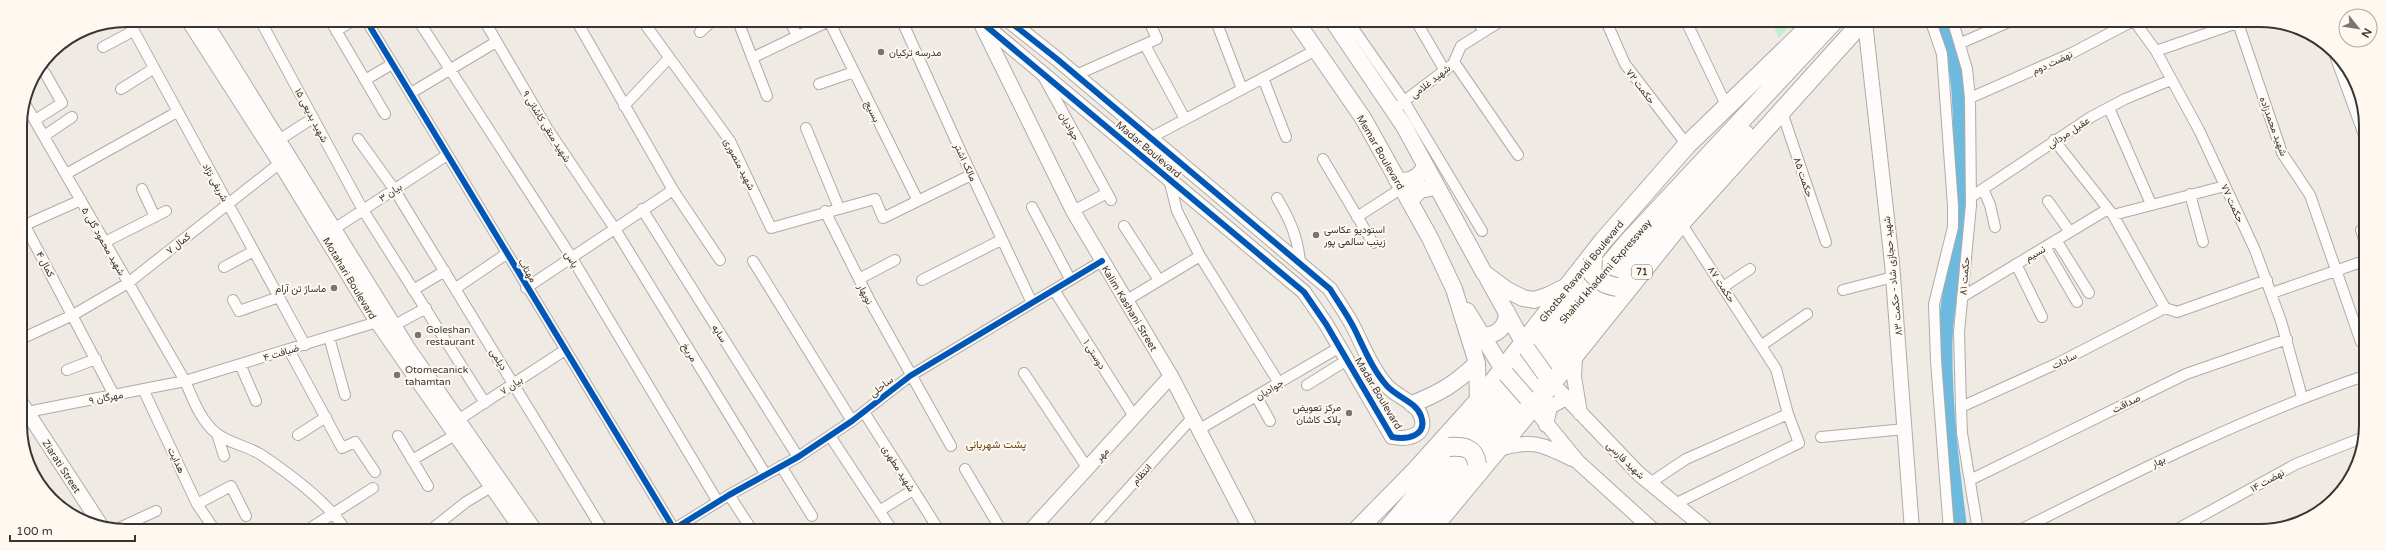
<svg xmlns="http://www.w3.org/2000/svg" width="2386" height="551" viewBox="0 0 2386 551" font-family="'Varela Round',Vazirmatn,sans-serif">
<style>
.green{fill:#bfeed2}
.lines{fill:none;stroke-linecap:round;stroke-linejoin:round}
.river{stroke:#6ebade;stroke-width:15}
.street-casing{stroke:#afaba6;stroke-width:12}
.secondary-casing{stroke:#afaba6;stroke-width:16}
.primary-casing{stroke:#afaba6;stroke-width:18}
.highway-casing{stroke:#afaba6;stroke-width:20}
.street{stroke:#fdfcfb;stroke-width:10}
.secondary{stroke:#fdfcfb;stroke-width:14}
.primary{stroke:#fdfcfb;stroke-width:16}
.highway{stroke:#fdfcfb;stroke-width:18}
.primary-bridge-casing{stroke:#afaba6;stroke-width:18;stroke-linecap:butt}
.highway-bridge-casing{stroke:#afaba6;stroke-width:20;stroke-linecap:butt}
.primary-bridge{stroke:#fdfcfb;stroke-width:16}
.highway-bridge{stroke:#fdfcfb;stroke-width:18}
.cycleway-casing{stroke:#fef8f1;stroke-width:8}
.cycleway{stroke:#0057b8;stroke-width:6}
.poi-dot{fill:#78746f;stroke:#fef8f1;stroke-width:1.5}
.labels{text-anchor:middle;stroke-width:4;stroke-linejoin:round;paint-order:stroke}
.shield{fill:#fef8f1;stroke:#73706a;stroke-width:1}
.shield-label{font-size:9px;font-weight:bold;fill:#383530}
.poi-label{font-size:10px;fill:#383530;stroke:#fef8f1;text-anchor:start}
.street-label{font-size:10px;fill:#383530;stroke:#fef8f1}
.neighbourhood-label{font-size:11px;fill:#6c4319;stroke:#fef8f1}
.rim{fill:none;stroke:#383530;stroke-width:2}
</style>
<rect width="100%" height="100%" fill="#efeae4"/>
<!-- green -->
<path class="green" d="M1771,22H1793L1779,38Z"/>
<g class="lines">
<!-- river -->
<path class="river" d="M1943,22C1963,67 1960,119 1961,168C1961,190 1963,213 1960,235C1955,270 1946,304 1945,340C1944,404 1952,468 1960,531"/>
<!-- street casing -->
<g class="street-casing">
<path id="street" d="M128,20L305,345
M260,20L363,210L485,403
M330,20L385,114
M366,20L674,529L729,495L798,457L852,421L910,376L1102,261
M418,20L572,258L718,502
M484,20L547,128L615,229L766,475
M576,20L673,190L720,260
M642,20L730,141L771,228L875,199L883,218L971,175
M738,21L767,96
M790,21L797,36
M829,21L918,201
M902,21L961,152L1032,303
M1216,21L1242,89
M1348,21L1404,101L1482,231
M1416,21L1445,71
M1478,21L1483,32
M1606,21L1625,64L1687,145
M1686,21L1727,107
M1931,22L1942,54L1953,206V227L1934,304L1936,361L1949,531
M1953,22L1967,69L1970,98L1971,205L1959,332L1961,407L1962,433L1978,531
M2135,22L2156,51L2199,130L2255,250L2281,321L2302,397
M2238,23L2282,153L2310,195L2361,342
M336,31L354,20
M700,32L712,21
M1961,43L2009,22
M1145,45L1185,119
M103,47L133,31
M2333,50L2364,135
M2156,51L2240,22
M752,58L829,21
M1454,62L1518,155
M1076,75L1157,39L1149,21
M1043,76L1111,200
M1263,78L1286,137
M365,80L392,64
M819,84L854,72
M121,89L153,69
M411,93L496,42
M1970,98L2072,53L2131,22
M24,102L185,381C193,399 200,420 216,433C228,443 247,446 260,454C287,472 327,502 345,529
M1399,105L1453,64L1461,46L1501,21
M624,106L669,58
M2109,108L2151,204
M1782,112L1826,242
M35,120L62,103L45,73
M806,128L839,208
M44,136L72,117
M1150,138L1316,50
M358,139L394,189L602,529
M279,140L313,118
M2054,140L2113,215L2165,308L2177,312L2267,280
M1323,159L1373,243
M66,174L177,112
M1169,179L1177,211L1200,256L1279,383
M142,189L155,217
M1983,189L1990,205L1995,227
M2190,194L2203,242
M1971,197L2091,117L2125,99L2171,80
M1277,198C1290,220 1298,237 1300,263
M2048,201L2070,232
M1032,207L1070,279
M642,209L798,457
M825,211L871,303L951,446
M1073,211L1107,193
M2113,215L2225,186
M1357,217L1402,188
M21,223L23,222L114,395
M25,225L81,200
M1124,226L1159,280
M334,229L447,155
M2361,230L2364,239
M2056,240L2089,293
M105,242L166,211
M2045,247L2077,302
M753,261L852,421
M2016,264L2042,317
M224,267L254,251
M859,279L895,260
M922,280L1001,240
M1723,287L1750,269
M456,288L506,254
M526,288L673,190
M413,290L445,271
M1054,290L1135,418
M1843,290L1893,277
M2272,293L2364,261
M1962,297L2108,209
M233,300L239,311L279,297
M1127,300L1200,256
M395,325L426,308
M329,337L345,395
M21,339L73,315L128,283L280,163
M1762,345L1807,314
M289,350L342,448L355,442L375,472
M240,364L256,401
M67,370L96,359
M1024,373L1088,469
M1307,385L1347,360
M143,389L197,504L214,529
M1256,396L1270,421
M1961,407L2058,363L2165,308
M27,412L185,381L377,322
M864,412L935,524
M458,420L565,350
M1198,430L1340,347
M217,434L224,456
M298,435L326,417
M398,436L428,486
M830,436L892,530
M1821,437L1905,429
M412,460L455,435
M781,466L812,516
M965,469L1001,530
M1970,480L2186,374L2287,339
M1650,483L1686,459L1788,414
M729,495L752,530
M197,504L231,486L246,516
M1675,504L1799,443L1788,414L1776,369L1681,223
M879,511L913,490
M117,529L156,511
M309,529L373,488
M432,529L466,502L491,487
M1091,530L1191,419
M2018,531C2131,474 2244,417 2364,376
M2174,531L2296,464L2364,437"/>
</g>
<!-- secondary casing -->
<g class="secondary-casing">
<path id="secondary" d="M188,20L280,163L377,322L521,529
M204,20L408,348L534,529
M980,21L1304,292L1326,324L1392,437C1407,440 1428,436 1421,416C1416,402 1397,397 1387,386C1372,369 1364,348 1354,328C1347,314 1338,302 1330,289L1057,59L1009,21
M1865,22L1892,263L1912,530
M982,26L1073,211L1171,376L1251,530
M1575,355L1574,377L1580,413
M1552,383L1639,474L1707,530
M22,404L102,527
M1533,407L1578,462L1653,530
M1546,425L1550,407L1566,398
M1499,449C1532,439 1542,444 1572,459
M1031,530L1171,376"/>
</g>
<!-- primary casing -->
<g class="primary-casing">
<path id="primary" d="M1296,21L1363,118L1430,238L1454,289L1477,363L1478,401
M1333,21L1404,126L1484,273L1507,290L1523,298L1534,300L1549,295L1567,286
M1397,180C1410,183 1420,177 1425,166
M1409,201L1420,190L1436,187
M1488,279L1527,349
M1467,311L1506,374
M1481,335C1496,337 1507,327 1507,312
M1412,404C1440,393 1455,384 1477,363"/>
</g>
<!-- highway casing -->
<g class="highway-casing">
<path id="highway" d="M1357,530L1416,470L1478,401L1603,241L1687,145L1814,22
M1387,530L1627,243L1833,22
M1409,530L1635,256L1745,134
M1431,530L1533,407L1681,223L1862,22"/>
</g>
<!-- street -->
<use href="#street" class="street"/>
<!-- secondary -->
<use href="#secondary" class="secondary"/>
<!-- primary -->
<use href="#primary" class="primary"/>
<!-- highway -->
<use href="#highway" class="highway"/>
<!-- primary-bridge casing -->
<g class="primary-bridge-casing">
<path id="primary-bridge" d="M1527,349L1545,374
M1506,374L1527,398"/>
</g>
<!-- highway-bridge casing -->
<g class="highway-bridge-casing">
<path id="highway-bridge" d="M1593,259L1592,273C1600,282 1606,285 1617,287
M1449,447C1464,446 1475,448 1477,464"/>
</g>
<!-- primary-bridge -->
<use href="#primary-bridge" class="primary-bridge"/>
<!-- highway-bridge -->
<use href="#highway-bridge" class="highway-bridge"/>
<!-- cycleway casing -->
<g class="cycleway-casing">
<path id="cycleway" d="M366,20L674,529L729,495L798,457L852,421L910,376L1102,261
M980,21L1304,292L1326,324L1392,437C1407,440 1428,436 1421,416C1416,402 1397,397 1387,386C1372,369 1364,348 1354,328C1347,314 1338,302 1330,289L1057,59L1009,21"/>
</g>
<!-- cycleway -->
<use href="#cycleway" class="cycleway"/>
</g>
<!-- markers -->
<g class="poi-dot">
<circle cx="881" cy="52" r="4"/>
<circle cx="1316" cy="235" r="4"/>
<circle cx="334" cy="288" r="4"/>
<circle cx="418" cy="335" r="4"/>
<circle cx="397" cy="375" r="4"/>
<circle cx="1349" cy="413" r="4"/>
</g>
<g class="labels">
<!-- shield labels -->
<rect class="shield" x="1632" y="265" width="20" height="14" rx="3"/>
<g class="shield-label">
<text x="1642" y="275">71</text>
</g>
<!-- poi labels -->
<g class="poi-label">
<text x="889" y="56">مدرسه ترکیان</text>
<text x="1324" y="233">استودیو عکاسی<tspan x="1324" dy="12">زینب سالمی پور</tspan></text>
<text x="326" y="292" text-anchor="end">ماساژ تن آرام</text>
<text x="426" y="333">Goleshan<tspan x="426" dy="12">restaurant</tspan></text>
<text x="405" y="373">Otomecanick<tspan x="405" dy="12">tahamtan</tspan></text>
<text x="1341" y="411" text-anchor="end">مرکز تعویض<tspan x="1341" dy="12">پلاک کاشان</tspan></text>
</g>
<!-- street labels -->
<g class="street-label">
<text transform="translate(2052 62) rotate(-25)" y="4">نهضت دوم</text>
<text transform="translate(1430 81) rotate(-38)" y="4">شهید غلامی</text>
<text transform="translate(1641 86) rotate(53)" y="4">حکمت ۷۲</text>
<text transform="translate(873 111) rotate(64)" y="4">بسیج</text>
<text transform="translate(312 115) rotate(62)" y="4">شهید بدیعی ۱۵</text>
<text transform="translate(547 126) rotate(58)" y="4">شهید متقی کاشانی ۹</text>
<text transform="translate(1070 126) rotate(61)" y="4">جوادیان</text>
<text transform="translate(2274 126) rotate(70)" y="4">شهید محمدزاده</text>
<text transform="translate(2068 132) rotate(-33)" y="4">عقیل مردانی</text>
<text transform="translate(1149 149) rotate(40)" y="4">Madar Boulevard</text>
<text transform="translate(1381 152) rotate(60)" y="4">Memar Boulevard</text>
<text transform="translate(966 162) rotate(65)" y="4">مالک اشتر</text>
<text transform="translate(740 164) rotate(63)" y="4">شهید منصوری</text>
<text transform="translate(1804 177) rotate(71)" y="4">حکمت ۸۵</text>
<text transform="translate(216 182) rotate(61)" y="4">شریفی نژاد</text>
<text transform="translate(390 192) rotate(-33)" y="4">بیان ۳</text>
<text transform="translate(2233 203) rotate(65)" y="4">حکمت ۷۷</text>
<text transform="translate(104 241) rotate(60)" y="4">شهید محمود گلی ۵</text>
<text transform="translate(178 243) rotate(-38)" y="4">کمال ۷</text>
<text transform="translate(2035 253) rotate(-30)" y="4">نسیم</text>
<text transform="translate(572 259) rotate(58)" y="4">یاس</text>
<text transform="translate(46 264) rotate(62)" y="4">کمال ۴</text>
<text transform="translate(528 270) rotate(59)" y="4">مهتاب</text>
<text transform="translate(1581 271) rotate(-51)" y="4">Ghotbe Ravandi Boulevard</text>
<text transform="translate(1605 271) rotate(-49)" y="4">Shahid khademi Expressway</text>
<text transform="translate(1892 276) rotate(-96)" y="4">شهید حجازی شاد - حکمت ۸۳</text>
<text transform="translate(1964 276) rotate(-85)" y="4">حکمت ۸۱</text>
<text transform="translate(350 278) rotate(59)" y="4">Motahari Boulevard</text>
<text transform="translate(1722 284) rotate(57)" y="4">حکمت ۸۷</text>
<text transform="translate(866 294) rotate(63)" y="4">نوبهار</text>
<text transform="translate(1130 308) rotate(59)" y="4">Kalim Kashani Street</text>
<text transform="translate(720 333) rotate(58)" y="4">سایه</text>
<text transform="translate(281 352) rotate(-17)" y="4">ضیافت ۴</text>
<text transform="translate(690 352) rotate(59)" y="4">مریخ</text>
<text transform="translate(1095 354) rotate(58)" y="4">دوستی ۱</text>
<text transform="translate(499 359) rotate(58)" y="4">دیلمی</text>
<text transform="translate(2064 360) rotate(-26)" y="4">سادات</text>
<text transform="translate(511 385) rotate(-34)" y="4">بیان ۷</text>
<text transform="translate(881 386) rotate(-38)" y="4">ساحلی</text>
<text transform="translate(1269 389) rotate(-31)" y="4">جوادیان</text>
<text transform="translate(1379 393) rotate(59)" y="4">Madar Boulevard</text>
<text transform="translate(106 397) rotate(-11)" y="4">مهرگان ۹</text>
<text transform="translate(2126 403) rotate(-26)" y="4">صداقت</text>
<text transform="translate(1102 454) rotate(-47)" y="4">مهر</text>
<text transform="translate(177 460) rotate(64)" y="4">هدایت</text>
<text transform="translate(1626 460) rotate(44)" y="4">شهید فارسی</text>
<text transform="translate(2158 461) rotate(-26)" y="4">بهار</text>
<text transform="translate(62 466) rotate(57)" y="4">Ziarati Street</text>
<text transform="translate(899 468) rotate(58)" y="4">شهید مطهری</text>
<text transform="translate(1141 474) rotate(-48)" y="4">انتظام</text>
<text transform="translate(2267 480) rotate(-29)" y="4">نهضت ۱۴</text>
</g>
<!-- neighbourhood labels -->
<g class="neighbourhood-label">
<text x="996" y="448">پشت شهربانی</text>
</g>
</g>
<!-- crop -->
<path d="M0 0H2386V551H0ZM126 27H2260A99 99 0 0 1 2359 126V425A99 99 0 0 1 2260 524H126A99 99 0 0 1 27 425V126A99 99 0 0 1 126 27Z" fill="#fef8f1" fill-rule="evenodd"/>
<path class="rim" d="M126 27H2260A99 99 0 0 1 2359 126V425A99 99 0 0 1 2260 524H126A99 99 0 0 1 27 425V126A99 99 0 0 1 126 27Z"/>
<!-- north arrow -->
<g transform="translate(2358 28) rotate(120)"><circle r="19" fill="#fef8f1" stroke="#afaaa4"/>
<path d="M0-3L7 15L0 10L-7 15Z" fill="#78746f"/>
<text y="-6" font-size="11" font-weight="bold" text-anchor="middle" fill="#383530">N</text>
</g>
<!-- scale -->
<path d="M10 535v6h125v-6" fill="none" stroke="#383530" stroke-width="2"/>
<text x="16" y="535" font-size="12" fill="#383530" stroke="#fef8f1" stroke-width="3" paint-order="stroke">100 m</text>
</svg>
